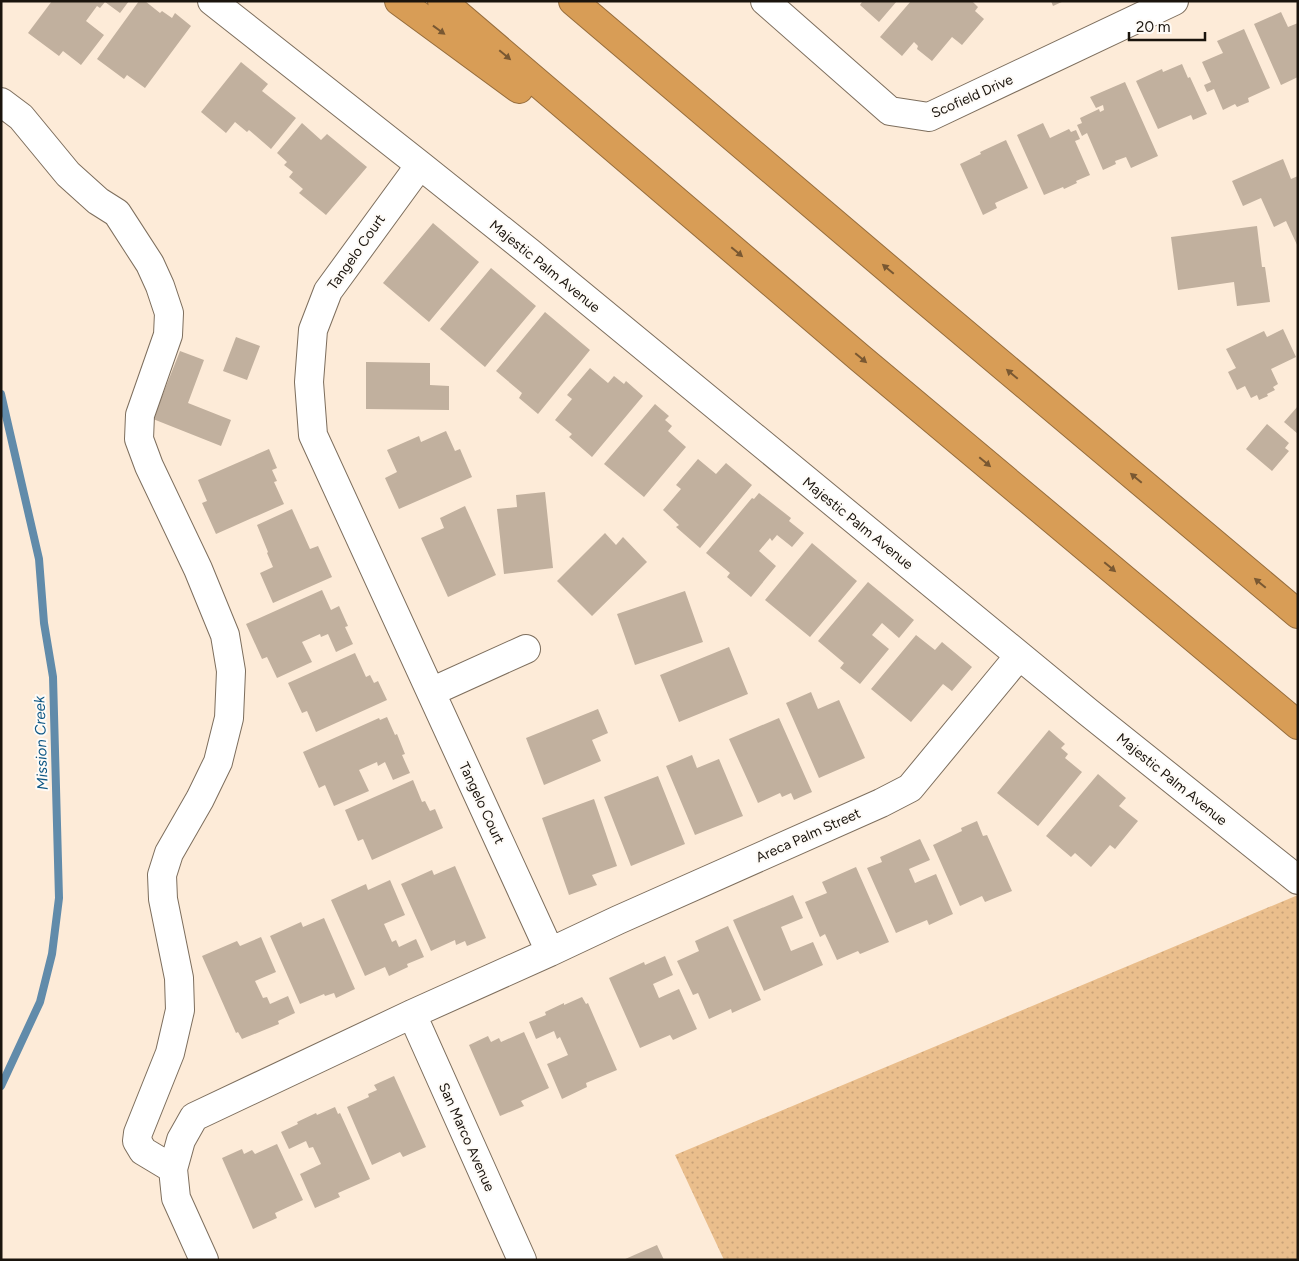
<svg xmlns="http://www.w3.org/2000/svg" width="1299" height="1261" viewBox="0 0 1299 1261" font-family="Figtree,sans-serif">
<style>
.grass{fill:url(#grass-dots)}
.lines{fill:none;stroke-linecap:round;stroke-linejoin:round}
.stream{stroke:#618baa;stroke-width:8}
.building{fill:#c1b09e}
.minor-casing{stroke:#7d6e5d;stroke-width:30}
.highway-casing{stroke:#966d3c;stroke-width:30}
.minor{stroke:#fff;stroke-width:28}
.highway{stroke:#d89d56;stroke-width:28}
.oneway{fill:#795832}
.labels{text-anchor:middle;stroke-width:4;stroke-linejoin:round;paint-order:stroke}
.street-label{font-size:14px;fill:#1a140d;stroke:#fefbf7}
.water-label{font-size:15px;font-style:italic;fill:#0e5784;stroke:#fefbf7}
</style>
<defs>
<pattern id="grass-dots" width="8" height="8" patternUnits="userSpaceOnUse" patternTransform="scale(1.25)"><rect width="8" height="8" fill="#eabe8c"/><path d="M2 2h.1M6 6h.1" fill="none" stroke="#c8a278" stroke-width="1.8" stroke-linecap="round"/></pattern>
</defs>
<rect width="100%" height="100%" fill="#fdebd8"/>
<!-- grass -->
<path class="grass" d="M1298,895V1260H724L675,1155Z"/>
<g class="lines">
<!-- stream -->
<path class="stream" d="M1,394L39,559L44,623L53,677L59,898L52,954L40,1002L1,1086"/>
</g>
<!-- building -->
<path class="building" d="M52,1H129L120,13L105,2L100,8L97,6L86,21L104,35L81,65L63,51L59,56L28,33Z
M139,1H145L160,13L162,11L172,18L175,13L191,26L145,88L127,75L124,79L97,59Z
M861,1H897L879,22L860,5L862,2Z
M911,1H972L978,7L975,11L984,19L962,45L952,37L932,61L917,49L918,46L914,42L902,56L880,37Z
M1051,1H1064L1053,6Z
M1281,12L1288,27L1298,23V77L1281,85L1254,24Z
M1244,29L1270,88L1248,98L1249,102L1237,107L1235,104L1223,110L1214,89L1207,92L1204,85L1211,82L1202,62L1223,53L1217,41Z
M241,62L268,84L262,91L296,118L271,149L249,130L247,132L235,122L226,133L201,112Z
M1182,64L1188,78L1190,77L1207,114L1193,120L1191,115L1158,129L1136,81L1162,69L1163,72Z
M1125,82L1158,156L1131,168L1126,157L1115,161L1116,164L1103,170L1087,133L1082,136L1077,125L1082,123L1080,118L1099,109L1100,112L1104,110L1103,105L1096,108L1090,97Z
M302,123L321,140L327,134L367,167L326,215L299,193L303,189L289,177L293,172L284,165L287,162L277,153Z
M1043,123L1050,138L1069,129L1071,132L1076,130L1080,139L1075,141L1090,175L1076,181L1077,183L1064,189L1063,187L1044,195L1017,135Z
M1006,140L1028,188L995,203L997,208L983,215L960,164L981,154L980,152Z
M1283,159L1291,179L1298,176V247L1286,221L1274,227L1261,198L1243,206L1232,181Z
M433,223L479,262L429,322L383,283Z
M1257,226L1262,267H1265L1270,302L1237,306L1234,282L1178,290L1171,237Z
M491,268L536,306L485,367L440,329Z
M545,312L590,350L538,414L519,398L522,393L496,371Z
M1283,329L1296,357L1271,369L1278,384L1273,387L1275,390L1267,394L1268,396L1259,400L1257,395L1251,398L1245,386L1237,390L1228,372L1236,368L1226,349L1264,331L1267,337Z
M236,337L260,346L247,380L223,371Z
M180,351L204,360L188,403L231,420L221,446L153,419Z
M366,362L430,363V385L449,386V410L366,409Z
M590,368L608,383L614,376L624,384L626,381L643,396L592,457L569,437L572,434L555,420L572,399L567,395Z
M655,404L669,416L665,420L672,426L668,431L686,447L644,497L604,464Z
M1298,406V434L1284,422Z
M1267,424L1289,443L1285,448L1289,451L1272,471L1246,449Z
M446,431L455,451L460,449L472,477L399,509L385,478L397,472L387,450L419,436L421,442Z
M269,449L277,468L272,470L277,481L274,482L284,504L216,534L202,503L207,501L198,480Z
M698,459L716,474L726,463L752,485L700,548L676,527L679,525L663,510L681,489L676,485Z
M545,492L553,568L504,574L497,509L517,507L516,495Z
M759,493L791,518L789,521L804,533L792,547L777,535L772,541L770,538L759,551L776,566L751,597L727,577L730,573L706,553L752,498L754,499Z
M465,506L496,575L448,597L421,538L444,528L440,518Z
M292,509L310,549L318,546L332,577L273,603L260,573L273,567L267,553L268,552L257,525Z
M605,533L616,545L623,537L647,562L592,616L557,581Z
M812,543L857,581L810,637L765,600Z
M868,582L914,620L899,638L882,623L872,635L889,649L860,684L840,668L844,663L818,641Z
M322,590L331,610L339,606L348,626L345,627L353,644L336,652L328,634L321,637L320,634L302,642L312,662L277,678L267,657L262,659L246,624Z
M685,591L703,642L635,665L617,614Z
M916,635L935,650L942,642L972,667L952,691L943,684L911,722L871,689Z
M729,647L748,694L679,722L660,675Z
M355,653L366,677L370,675L374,683L378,681L387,700L316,732L307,711L302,713L288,683Z
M811,692L818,709L839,700L865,758L819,778L786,703Z
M598,709L608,733L592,740L601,761L544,785L526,738Z
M387,717L395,735L397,734L405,754L402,755L410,773L393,780L385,762L378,766L377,762L359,770L369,791L334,806L325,785L319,788L303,752L379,718L380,720Z
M779,718L812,792L794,800L791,793L782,797L780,793L758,803L729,739Z
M1049,730L1065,744L1061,748L1068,754L1065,758L1082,772L1038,826L997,793Z
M692,755L697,768L719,759L743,816L695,835L666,766Z
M1098,774L1126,798L1119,806L1138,821L1115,849L1110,845L1091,867L1075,853L1071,857L1046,836Z
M658,776L685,844L631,866L604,797Z
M413,780L422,802L425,801L430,811L435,809L443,828L372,860L363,839L358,841L345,810Z
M594,799L617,866L592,875L597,885L569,895L542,818Z
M977,821L983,836L987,835L1012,891L985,902L982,896L960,906L933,845L962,831L961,828Z
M920,839L930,860L909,869L915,883L936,874L953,914L929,925L927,920L896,933L867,868L882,862L880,857Z
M455,866L486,938L467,946L465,941L456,945L455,940L431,951L401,884L432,870L434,875Z
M856,867L889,942L860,954L858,951L837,960L825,934L820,937L805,902L827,893L822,882Z
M390,880L405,915L384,924L392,942L396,940L399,947L416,939L424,957L407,964L408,967L389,976L385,967L365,976L331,900L366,884L368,890Z
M793,895L803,918L781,927L791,951L813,942L823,965L764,991L733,920Z
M324,918L355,989L336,998L334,993L325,996L324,994L300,1004L270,936L301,922L303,927Z
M728,926L761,1000L732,1013L731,1009L709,1019L698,993L693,995L677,961L699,951L695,941Z
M261,937L276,972L255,981L263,998L267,997L270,1004L288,996L295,1013L278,1021L279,1024L242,1039L238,1032L236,1033L202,956L237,941L240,946Z
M665,956L673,975L653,984L659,998L679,989L697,1029L673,1040L670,1035L640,1048L609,978L644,962L645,965Z
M582,997L586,1004L588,1003L617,1070L586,1083L587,1087L562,1099L547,1064L568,1055L560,1037L557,1039L554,1031L536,1039L529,1022L546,1015L545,1012L564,1003V1005Z
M524,1032L549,1088L521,1101L524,1106L500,1116L469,1045L488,1036L491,1042L499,1038L501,1042Z
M394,1076L426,1147L403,1157L400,1152L372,1165L347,1107L369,1097L368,1094L377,1090L374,1085Z
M335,1107L338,1114L340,1113L370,1179L338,1193L340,1197L315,1208L300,1174L321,1164L313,1147L309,1148L306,1141L289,1149L281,1132L298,1124L297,1122L316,1113L317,1115Z
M277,1144L303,1200L275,1213L277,1218L253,1229L222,1158L242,1149L244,1154L252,1150L255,1154Z
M657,1245L664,1260H623Z"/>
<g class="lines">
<!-- minor casing -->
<g class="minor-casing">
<path id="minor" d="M212,1L420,165L529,252L1088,712L1298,880
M765,1L890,111L929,117L1174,1
M1,102L21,117L68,174L98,201L117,213L150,264L160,286L169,313L168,335L140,415L139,439L149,466L198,569L225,635L231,671L229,718L218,762L200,799L169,853L162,875L163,899L179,978L180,1010L170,1053L138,1133L137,1141L143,1151L173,1169
M431,692L526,649
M550,952L618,920L881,803L910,788L1019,656
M412,1014L522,1260
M204,1260L176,1198L173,1169L181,1140L194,1117L412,1014L550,952L313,435L309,382L313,330L328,291L420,165"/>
</g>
<!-- highway casing -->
<g class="highway-casing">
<path id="highway" d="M399,1L519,89
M442,1L860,358L1298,725
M573,1L913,290L1298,614"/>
</g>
<!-- minor -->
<use href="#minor" class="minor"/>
<!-- highway -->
<use href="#highway" class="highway"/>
</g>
<!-- one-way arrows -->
<defs><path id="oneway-solid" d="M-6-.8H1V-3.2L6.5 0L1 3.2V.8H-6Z" transform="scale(1.25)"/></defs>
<g class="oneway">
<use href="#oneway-solid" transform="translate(439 30) rotate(36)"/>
<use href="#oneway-solid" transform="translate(505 55) rotate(40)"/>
<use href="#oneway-solid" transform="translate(737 252) rotate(40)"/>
<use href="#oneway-solid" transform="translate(888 269) rotate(-140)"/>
<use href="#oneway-solid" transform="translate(861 358) rotate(40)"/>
<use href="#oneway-solid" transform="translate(1012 374) rotate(-140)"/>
<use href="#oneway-solid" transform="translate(985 462) rotate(40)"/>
<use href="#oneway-solid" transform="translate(1136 478) rotate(-140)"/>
<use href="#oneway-solid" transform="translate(1110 567) rotate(40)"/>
<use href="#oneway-solid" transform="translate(1260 583) rotate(-140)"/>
</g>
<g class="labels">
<!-- street labels -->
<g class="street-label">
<text transform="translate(972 96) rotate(-24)" y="5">Scofield Drive</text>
<text transform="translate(356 252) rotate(-55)" y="5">Tangelo Court</text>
<text transform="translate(545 266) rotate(39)" y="5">Majestic Palm Avenue</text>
<text transform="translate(858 523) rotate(39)" y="5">Majestic Palm Avenue</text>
<text transform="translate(1172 779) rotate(39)" y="5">Majestic Palm Avenue</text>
<text transform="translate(482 803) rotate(65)" y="5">Tangelo Court</text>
<text transform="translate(808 835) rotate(-24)" y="5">Areca Palm Street</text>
<text transform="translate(467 1137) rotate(66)" y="5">San Marco Avenue</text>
</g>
<!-- water labels -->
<g class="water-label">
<text transform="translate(41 743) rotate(-92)" y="5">Mission Creek</text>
</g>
</g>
<!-- border -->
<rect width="1299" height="1261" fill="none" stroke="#1a140d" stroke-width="5"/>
<!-- scale -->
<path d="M1129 32v8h76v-8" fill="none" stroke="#1a140d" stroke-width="2.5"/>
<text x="1136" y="32" font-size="15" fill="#1a140d" stroke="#fefbf7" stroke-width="4" paint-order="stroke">20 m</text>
</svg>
